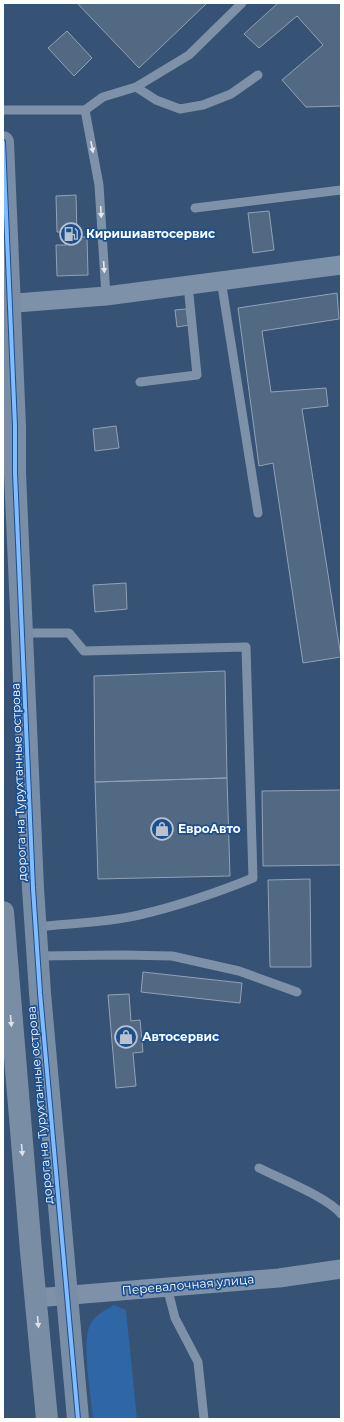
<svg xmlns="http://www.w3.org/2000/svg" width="344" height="1422" viewBox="0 0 344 1422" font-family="Montserrat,sans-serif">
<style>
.green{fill:#2f66a5}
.building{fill:#526984;stroke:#92a2b6}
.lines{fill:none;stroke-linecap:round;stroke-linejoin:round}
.lane{stroke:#7d92a8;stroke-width:9}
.street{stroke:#7d92a8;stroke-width:19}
.secondary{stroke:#798da4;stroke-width:22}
.cycleway-casing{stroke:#1b4f8f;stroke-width:6}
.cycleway{stroke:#80bcff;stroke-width:4}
.oneway{fill:#e5e9ee}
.oneway2{fill:#dee2e8}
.labels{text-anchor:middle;stroke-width:3.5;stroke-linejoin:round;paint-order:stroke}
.poi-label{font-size:12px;font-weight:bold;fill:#fff;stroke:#1b4f8f;text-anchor:start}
.street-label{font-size:12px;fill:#fff;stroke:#1b4f8f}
</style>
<rect width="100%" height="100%" fill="#365274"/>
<!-- green -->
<path class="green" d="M114,1305L126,1310L137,1419H93C91,1395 82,1348 89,1327C93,1316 105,1310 114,1305Z"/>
<!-- building -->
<path class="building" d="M77,3H207L139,68Z
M278,3H341V106L306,107L282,80L323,45L297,16L259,48L244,34Z
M67,31L92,58L74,76L48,48Z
M76,195L77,237H87L88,275L57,276L56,245H66L65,232H57L56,196Z
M269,211L274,250L253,253L248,213Z
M337,293L339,319L262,331L271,392L326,388L328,406L302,409L341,657L303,663L273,463L259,466L238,308Z
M186,309L189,325L177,327L175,310Z
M116,426L119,448L95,451L93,429Z
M126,583L127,609L95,612L93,585Z
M225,671L227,778L95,782L94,676Z
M227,778L230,876L98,879L95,782Z
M341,790V865L263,866L262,791Z
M310,879L311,967H270L268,880Z
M143,972L242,983L240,1003L141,992Z
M129,994L131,1021L140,1020L143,1052L133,1053L136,1086L116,1088L108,995Z"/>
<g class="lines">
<!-- lane -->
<path class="lane" d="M136,87L156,100L180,109L203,105L231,94L258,75
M3,110H85L103,97L136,87L189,55L242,3
M85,110L99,185L106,296
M195,208L341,190
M221,280L258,513
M140,382L197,375L188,285
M22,633H69L84,651L246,647L253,878C216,893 178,906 139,915C106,923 70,923 35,927
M38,956L122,955L172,956L239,971L297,992
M259,1168C279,1178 329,1198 341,1214
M167,1287L175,1318L198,1362L204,1419"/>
<!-- street -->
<path class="street" d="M3,304L106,296L341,265
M35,1298L279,1278L341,1269"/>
<!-- secondary -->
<path class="secondary" d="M3,142L15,426V473L33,888L40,993L78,1419
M3,912L31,1251L47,1419"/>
<!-- cycleway casing -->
<g class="cycleway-casing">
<path id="cycleway" d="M3,142L15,426V473L33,888L40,993L78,1419"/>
</g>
<!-- cycleway -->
<use href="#cycleway" class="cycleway"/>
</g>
<!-- one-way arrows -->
<defs><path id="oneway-solid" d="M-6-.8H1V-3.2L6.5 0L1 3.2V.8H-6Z"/></defs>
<g class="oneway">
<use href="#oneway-solid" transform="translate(92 147) rotate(79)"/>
<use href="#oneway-solid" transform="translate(101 212) rotate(87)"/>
<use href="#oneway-solid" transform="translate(104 267) rotate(86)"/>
</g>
<g class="oneway2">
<use href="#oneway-solid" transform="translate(11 1021) rotate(85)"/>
<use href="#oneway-solid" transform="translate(22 1150) rotate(85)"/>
<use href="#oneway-solid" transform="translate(38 1322) rotate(85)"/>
</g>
<!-- icons -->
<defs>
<g id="fuel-ring" transform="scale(1.15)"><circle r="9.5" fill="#1b4f8f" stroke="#b9c2ce" stroke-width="1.5"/><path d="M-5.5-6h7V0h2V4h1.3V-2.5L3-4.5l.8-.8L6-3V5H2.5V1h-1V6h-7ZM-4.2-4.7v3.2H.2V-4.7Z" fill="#b9c2ce"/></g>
<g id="shop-ring" transform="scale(1.15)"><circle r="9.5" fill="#1b4f8f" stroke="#b9c2ce" stroke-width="1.5"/><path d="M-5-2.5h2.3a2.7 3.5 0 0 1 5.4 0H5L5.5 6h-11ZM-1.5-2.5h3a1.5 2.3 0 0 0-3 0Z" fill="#b9c2ce"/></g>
</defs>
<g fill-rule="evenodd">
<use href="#fuel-ring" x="71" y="234"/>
<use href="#shop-ring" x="162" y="829"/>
<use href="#shop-ring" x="126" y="1037"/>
</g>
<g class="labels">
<!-- poi labels -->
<g class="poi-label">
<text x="86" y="238">Киришиавтосервис</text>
<text x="178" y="833">ЕвроАвто</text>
<text x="142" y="1041">Автосервис</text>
</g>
<!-- street labels -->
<g class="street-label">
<text transform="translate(19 782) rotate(-92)" y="4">дорога на Турухтанные острова</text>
<text transform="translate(40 1105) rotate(-95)" y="4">дорога на Турухтанные острова</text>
<text transform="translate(188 1285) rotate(-5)" y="4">Перевалочная улица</text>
</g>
</g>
<!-- border -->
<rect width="344" height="1422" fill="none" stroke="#ffffff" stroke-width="8"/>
</svg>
